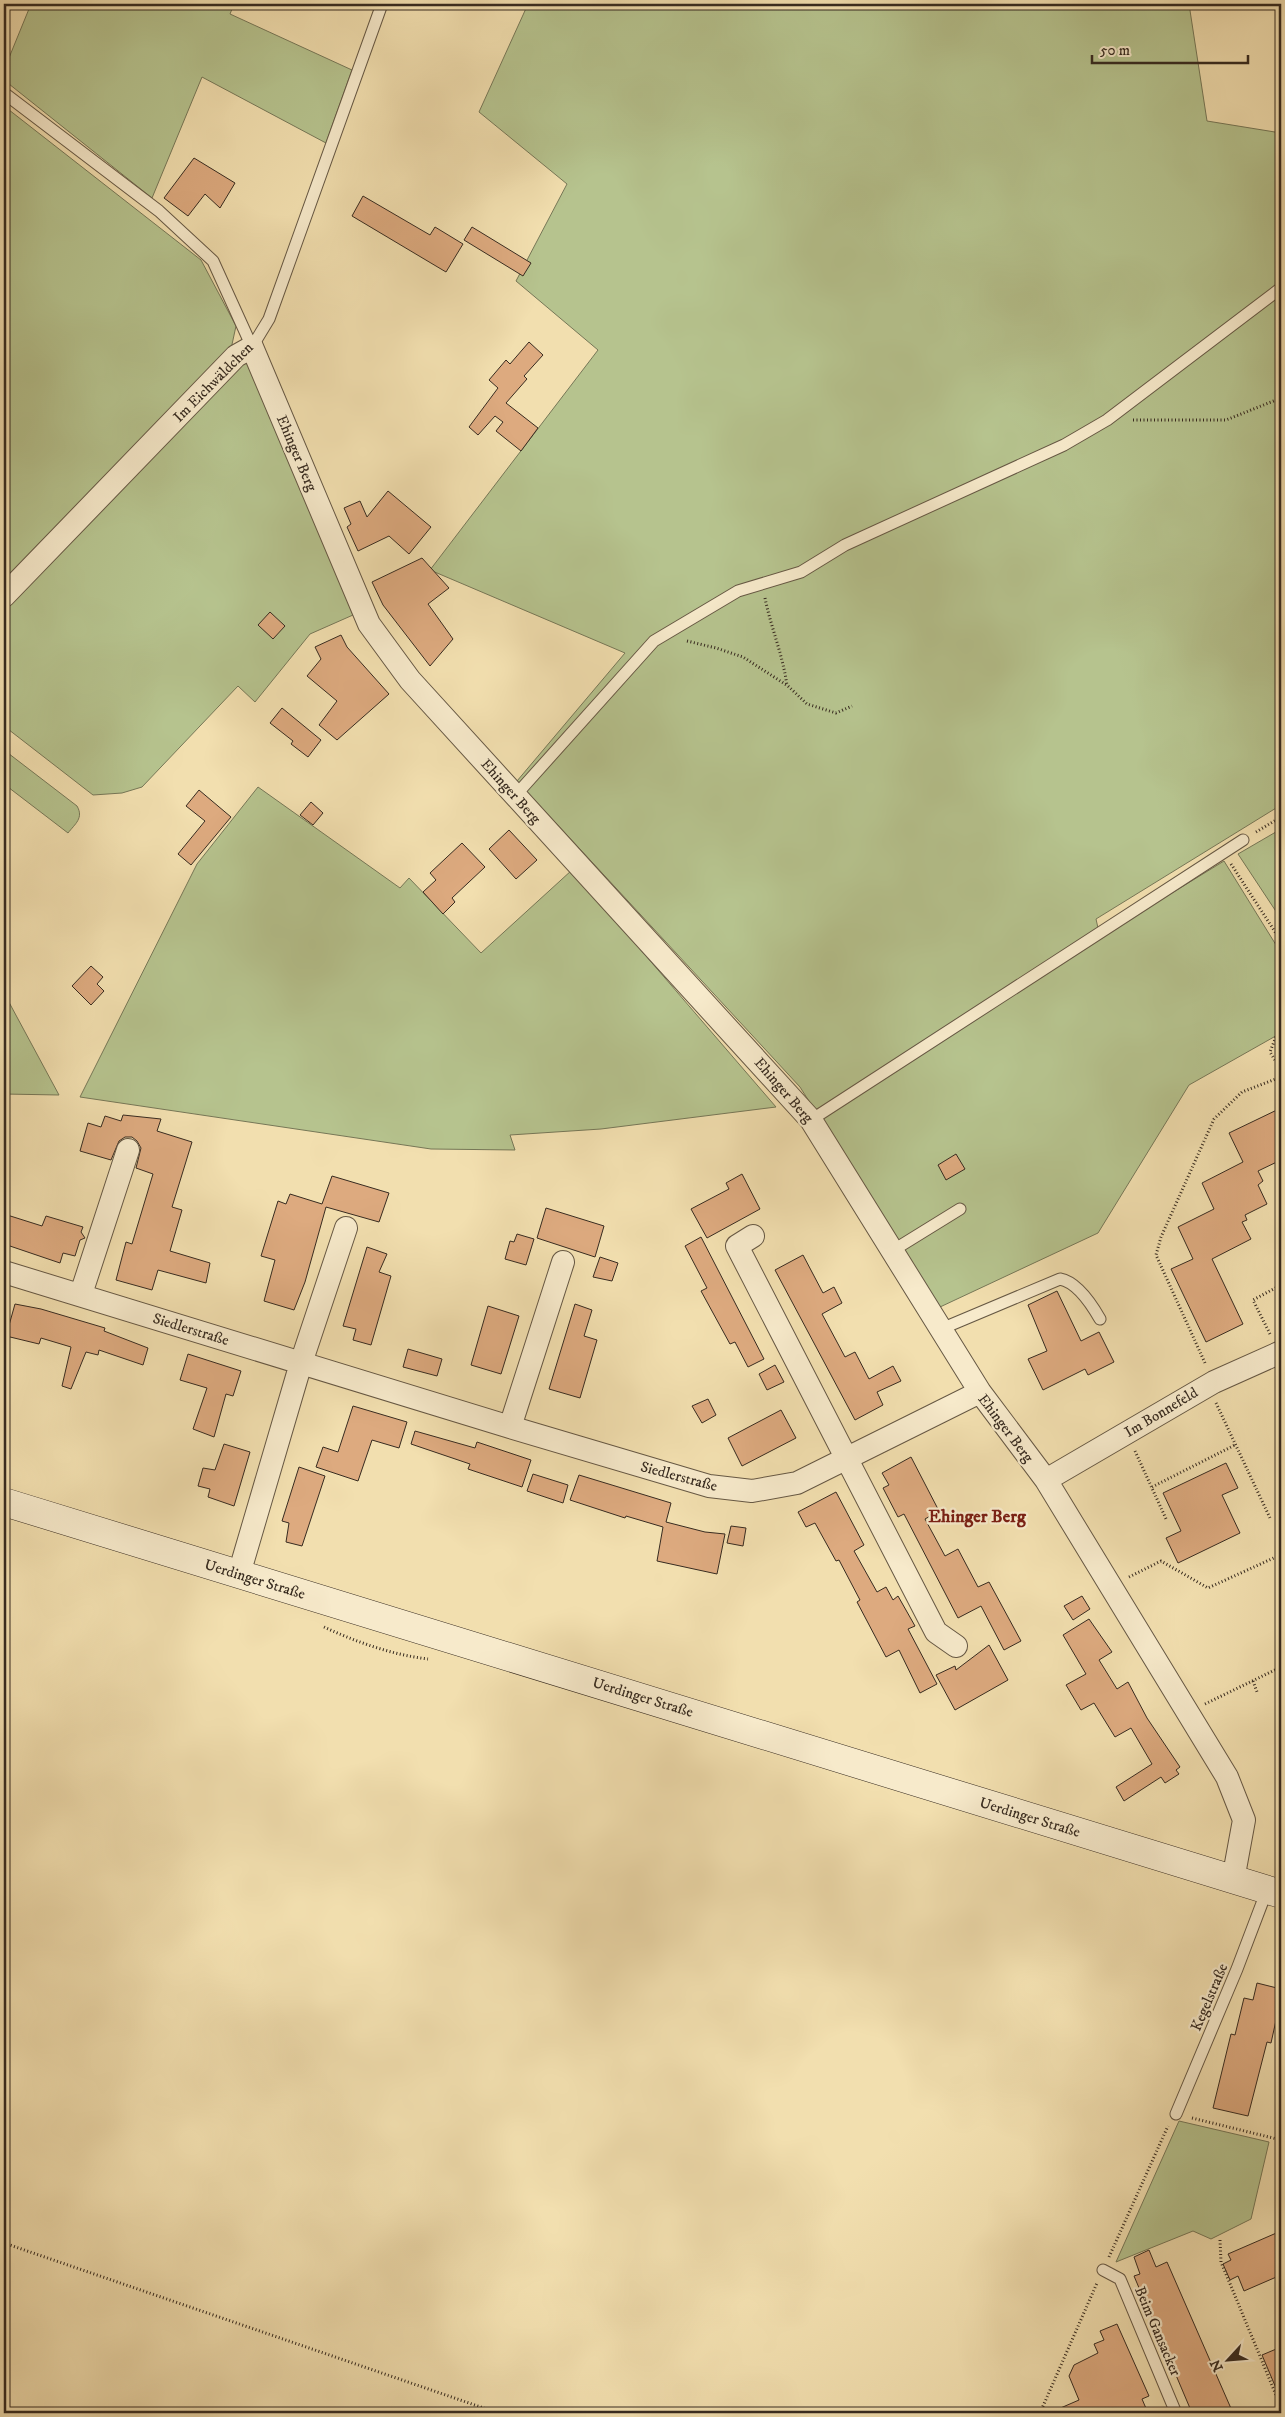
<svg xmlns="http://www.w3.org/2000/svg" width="1285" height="2417" viewBox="0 0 1285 2417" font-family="'IM FELL DW Pica',serif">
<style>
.green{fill:#b6c38e;stroke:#767757}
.building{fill:#ddaa7f;stroke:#372b20}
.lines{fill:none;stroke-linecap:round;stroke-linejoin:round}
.lane-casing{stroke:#665844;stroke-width:13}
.street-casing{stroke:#665844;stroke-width:24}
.secondary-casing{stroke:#372b20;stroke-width:29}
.path{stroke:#372b20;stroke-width:3;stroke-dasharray:1 2.5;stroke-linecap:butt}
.lane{stroke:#f7eacb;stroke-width:11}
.street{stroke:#f7eacb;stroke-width:22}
.secondary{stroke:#f7eacb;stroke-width:28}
.labels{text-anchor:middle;stroke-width:4.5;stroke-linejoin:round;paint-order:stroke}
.street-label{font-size:15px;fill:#372b20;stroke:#f7eacb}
.quarter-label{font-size:18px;font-weight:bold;fill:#7a1f14;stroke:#f7eacb}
</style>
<rect width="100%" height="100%" fill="#f2dfaf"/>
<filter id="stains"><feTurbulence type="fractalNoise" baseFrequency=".004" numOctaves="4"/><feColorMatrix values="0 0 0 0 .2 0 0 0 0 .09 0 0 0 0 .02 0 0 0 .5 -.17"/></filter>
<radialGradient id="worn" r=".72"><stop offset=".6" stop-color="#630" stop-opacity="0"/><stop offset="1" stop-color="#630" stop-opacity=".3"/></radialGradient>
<!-- green -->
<path class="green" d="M31,4H234L230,14L352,70L326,143L202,77L152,198L4,80V70Z
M528,4H1189L1207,121L1281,133V805L1096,919L1100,937L1224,861L1281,953V1033L1189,1085L1098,1233L940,1307L800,1087L517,781L625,653L430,570L598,350L516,281L567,184L479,112Z
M4,106L201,260L236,326L231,349L4,586Z
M240,363H253L353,615L310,634L255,702L238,686L142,787L122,793L93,795L4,726V605Z
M4,750L77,806C84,818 75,824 68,833L4,784Z
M258,787L400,888L409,878L481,953L572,870L776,1107L601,1129L510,1135L515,1150L431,1149L80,1097L197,864Z
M1281,829V919L1238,854Z
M4,993L59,1095L4,1094Z
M1179,2121L1269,2142L1251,2219L1211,2239L1193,2231L1116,2262Z"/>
<!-- building -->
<path class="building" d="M194,158L235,183L220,208L205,194L188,216L164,198Z
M363,196L430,235L435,227L463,244L446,272L352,216Z
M472,227L531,263L523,276L464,240Z
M529,342L543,355L524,376L527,379L506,403L538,428L521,451L496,431L503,422L495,416L478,435L469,427L498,388L489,380L506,360L510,364Z
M388,491L431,527L409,554L389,536L358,551L347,527L351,524L344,508L360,501L367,517Z
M422,558L449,588L428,604L453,639L430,666L383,605L372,582Z
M270,612L285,626L273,639L258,625Z
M341,635L347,647L389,694L337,740L319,725L337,701L307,676L321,659L315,647Z
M282,708L321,740L308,757L291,744L293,741L270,723Z
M199,790L231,817L191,865L178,854L205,821L186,806Z
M311,802L323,813L313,825L300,815Z
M509,830L537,860L516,879L489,849Z
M462,843L485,867L452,898L455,902L443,914L423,892L436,880L430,873Z
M91,966L103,977L97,984L104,991L91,1005L72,986Z
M1281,1108V1160L1258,1171L1263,1181L1258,1185L1267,1204L1245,1215L1247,1220L1242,1222L1251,1239L1212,1259L1243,1324L1206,1342L1171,1269L1193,1259L1178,1227L1214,1209L1202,1183L1243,1162L1229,1133Z
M123,1115L161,1119L157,1131L192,1142L172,1207L182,1210L170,1251L210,1263L206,1283L158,1270L152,1290L116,1280L126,1242L132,1244L153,1174L136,1168L141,1148L137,1141L132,1137H125L119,1141L111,1160L80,1151L88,1123L101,1127L105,1116L121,1121Z
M956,1154L965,1169L946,1180L938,1165Z
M742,1174L760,1209L707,1238L691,1209L729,1189L726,1183Z
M332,1176L389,1193L379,1222L326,1207L305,1282L294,1310L264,1301L275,1260L261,1256L278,1201L286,1204L290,1194L322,1204Z
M546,1208L604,1226L595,1257L537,1238Z
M4,1214L42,1226L46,1216L83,1227L81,1232L85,1238L80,1240L75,1256L63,1253L60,1263L4,1244Z
M517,1234L534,1239L526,1265L505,1259L510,1241L514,1242Z
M701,1237L764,1359L748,1367L735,1342L730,1344L701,1291L707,1288L685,1246Z
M367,1247L387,1254L379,1272L391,1276L371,1345L353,1340L356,1329L343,1326Z
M803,1255L823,1293L834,1287L842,1303L822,1314L845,1357L855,1352L869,1379L893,1366L901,1381L877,1392L883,1405L855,1420L775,1270Z
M600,1257L618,1263L612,1281L593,1277Z
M1057,1291L1081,1341L1099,1332L1114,1362L1088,1375L1085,1369L1043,1390L1028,1359L1047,1351L1028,1305Z
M15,1304L41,1309L105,1328L104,1331L148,1348L143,1365L99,1350L98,1355L86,1352L71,1389L62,1386L71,1347L41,1338L39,1344L6,1336Z
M575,1304L592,1310L584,1336L597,1340L580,1398L549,1389Z
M488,1306L519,1316L501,1374L471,1365Z
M408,1349L442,1359L437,1376L403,1367Z
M188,1354L241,1371L233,1396L226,1394L214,1437L193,1429L207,1388L180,1380Z
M775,1365L784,1382L767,1390L759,1374Z
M708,1399L716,1415L702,1423L692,1406Z
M353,1406L407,1422L399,1448L372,1440L358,1481L316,1467L323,1447L338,1452Z
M781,1410L796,1438L742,1466L728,1438Z
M415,1431L475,1448L477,1442L531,1460L522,1487L468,1469L470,1464L411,1444Z
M224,1444L250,1452L234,1506L208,1497L210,1489L198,1486L203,1468L215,1470Z
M911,1457L939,1511L925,1519L945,1556L958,1549L978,1587L989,1582L1021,1641L1004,1650L981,1606L958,1618L904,1514L898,1517L883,1488L889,1485L882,1473Z
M1226,1463L1238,1488L1222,1495L1240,1533L1178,1563L1166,1538L1181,1531L1163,1493Z
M299,1467L325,1476L302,1546L286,1542L289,1523L282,1521Z
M533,1474L568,1485L563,1503L527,1491Z
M579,1475L671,1503L666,1522L705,1532L725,1534L717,1574L657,1561L663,1527L626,1516L625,1518L570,1500Z
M836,1492L864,1545L854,1551L877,1592L886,1587L893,1600L898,1596L915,1626L908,1629L937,1684L920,1693L899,1650L886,1657L857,1602L860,1600L839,1560L836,1561L815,1523L806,1527L798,1512Z
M731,1526L746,1528L743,1546L727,1543Z
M1082,1596L1090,1609L1073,1620L1064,1606Z
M1089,1619L1112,1652L1099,1660L1117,1689L1128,1682L1147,1718L1180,1767L1176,1770L1179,1774L1165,1783L1161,1777L1124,1801L1116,1787L1152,1764L1131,1728L1115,1737L1094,1703L1081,1710L1066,1685L1086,1674L1063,1635Z
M989,1645L1008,1680L955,1710L936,1675L955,1666L956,1670Z
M1257,1983L1281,1989V1998L1271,2043L1267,2042L1248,2116L1213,2108L1231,2034L1235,2035L1244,1998L1253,2000Z
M1281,2231V2275L1244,2291L1238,2276L1230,2280L1223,2264L1231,2260L1228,2254Z
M1149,2250L1156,2267L1167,2262L1233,2413H1192L1134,2276L1140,2274L1134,2257Z
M1117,2324L1149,2396L1142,2399L1148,2413H1049L1079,2400L1069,2376L1074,2365L1098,2353L1094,2344L1104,2340L1100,2331Z
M1281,2347V2400L1262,2355Z"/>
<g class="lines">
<!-- lane casing -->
<g class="lane-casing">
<path id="lane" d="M4,93L159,211L213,261L252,347
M252,347L269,319L382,4
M515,796L654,641L738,591L801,572L845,545L1064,445L1107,420L1281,288
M811,1120L1243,840
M892,1251L960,1209
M941,1329L1060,1279C1077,1282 1092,1305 1100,1319
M1176,2114L1237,1969L1267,1890
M1103,2270L1120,2279L1176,2413"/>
</g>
<!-- street casing -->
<g class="street-casing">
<path id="street" d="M4,596L236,356L252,347L369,624L410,680L811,1120L980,1392L1046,1480L1227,1777L1244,1820L1233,1880
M753,1236L737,1246L936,1632L956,1646
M4,1272L510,1427L709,1486L752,1491L797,1483L980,1392
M81,1294L128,1150
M510,1427L563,1262
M1046,1480L1214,1382L1281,1352
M239,1574L301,1363L346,1228"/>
</g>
<!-- secondary casing -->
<g class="secondary-casing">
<path id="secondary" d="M4,1502L1281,1894"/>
</g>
<!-- path -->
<path class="path" d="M1133,420H1226L1281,398
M765,598C771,628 783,655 787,686
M687,641L716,648L743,657L788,686L807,704L836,713L852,706
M1256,832L1281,817
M1231,864L1281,941
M1281,1024L1270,1052L1281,1070
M1270,1334L1253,1300L1281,1285
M1205,1363L1156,1255L1161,1237L1214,1119L1242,1092L1281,1077
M1216,1403L1270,1518
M1135,1451L1167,1521
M1152,1487L1235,1445
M1129,1577L1161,1561L1208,1588L1278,1556
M324,1627C356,1642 393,1655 428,1659
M1253,1681L1257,1692
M1205,1704L1281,1667
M1192,2118L1281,2140
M1220,2240L1221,2262L1281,2407
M4,2243L498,2413
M1109,2257L1168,2126
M1040,2413L1097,2283"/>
<!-- lane -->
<use href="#lane" class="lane"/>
<!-- street -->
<use href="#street" class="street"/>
<!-- secondary -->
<use href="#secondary" class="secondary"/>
</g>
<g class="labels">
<!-- street labels -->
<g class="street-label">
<text transform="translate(213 382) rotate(-45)" y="5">Im Eichwäldchen</text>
<text transform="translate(297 453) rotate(67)" y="5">Ehinger Berg</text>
<text transform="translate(511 791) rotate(48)" y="5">Ehinger Berg</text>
<text transform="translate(784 1090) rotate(49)" y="5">Ehinger Berg</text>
<text transform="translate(191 1329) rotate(17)" y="5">Siedlerstraße</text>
<text transform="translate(1161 1412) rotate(-31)" y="5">Im Bonnefeld</text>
<text transform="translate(1006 1428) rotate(53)" y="5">Ehinger Berg</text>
<text transform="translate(679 1476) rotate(15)" y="5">Siedlerstraße</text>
<text transform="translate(255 1579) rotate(17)" y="5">Uerdinger Straße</text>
<text transform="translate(643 1697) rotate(17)" y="5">Uerdinger Straße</text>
<text transform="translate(1030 1817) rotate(17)" y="5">Uerdinger Straße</text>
<text transform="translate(1209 1997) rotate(-67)" y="5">Kegelstraße</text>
<text transform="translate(1158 2331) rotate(67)" y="5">Beim Gansacker</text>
</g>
<!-- quarter labels -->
<g class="quarter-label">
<text x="977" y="1522">Ehinger Berg</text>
</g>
</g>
<!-- margin -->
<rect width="1285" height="2417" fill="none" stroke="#f2dfaf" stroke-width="20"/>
<rect x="5" y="5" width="1275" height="2407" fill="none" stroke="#372b20" stroke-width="2.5"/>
<rect x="10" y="10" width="1265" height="2397" fill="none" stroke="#372b20"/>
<!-- north arrow -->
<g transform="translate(1228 2360) rotate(244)" stroke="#f7eacb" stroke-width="4" paint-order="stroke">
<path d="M0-4L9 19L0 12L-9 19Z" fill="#372b20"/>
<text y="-8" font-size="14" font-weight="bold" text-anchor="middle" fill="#372b20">N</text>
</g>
<!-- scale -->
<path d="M1092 55v8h156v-8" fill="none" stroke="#372b20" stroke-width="2.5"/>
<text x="1100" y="55" font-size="15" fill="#372b20" stroke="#f7eacb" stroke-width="4" paint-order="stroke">50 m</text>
<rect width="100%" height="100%" filter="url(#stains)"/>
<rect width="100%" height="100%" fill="url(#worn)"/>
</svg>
